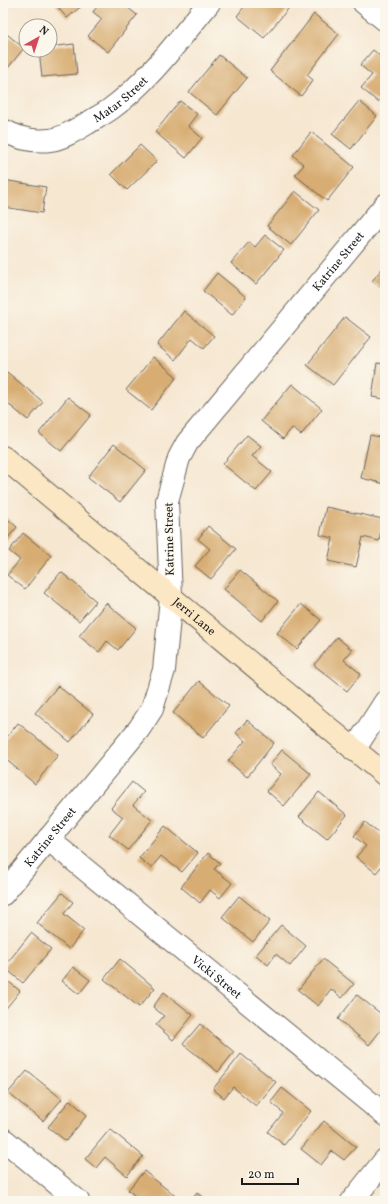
<svg xmlns="http://www.w3.org/2000/svg" width="388" height="1204" viewBox="0 0 388 1204" font-family="Vollkorn,serif">
<style>
.building{fill:#d8ad73}
.lines{fill:none;stroke-linecap:round;stroke-linejoin:round}
.street-casing{stroke:#68635b;stroke-width:24}
.secondary-casing{stroke:#68635b;stroke-width:24}
.street{stroke:#fff;stroke-width:22}
.secondary{stroke:#fbe7c3;stroke-width:22}
.labels{text-anchor:middle;stroke-width:3;stroke-linejoin:round;paint-order:stroke}
.street-label{font-size:12px;fill:#1c1c1c;stroke:#fbf7ec}
</style>
<rect width="100%" height="100%" fill="#fbf7ec"/>
<filter id="ink" filterUnits="userSpaceOnUse"><feTurbulence type="fractalNoise" baseFrequency=".025" numOctaves="2"/><feDisplacementMap in="SourceGraphic" scale="8" xChannelSelector="R" yChannelSelector="G"/><feConvolveMatrix kernelMatrix="1 2 1 2 8 2 1 2 1" color-interpolation-filters="sRGB"/></filter>
<filter id="wash" filterUnits="userSpaceOnUse"><feTurbulence type="fractalNoise" baseFrequency=".012" numOctaves="4" result="noise"/><feDisplacementMap in="SourceGraphic" scale="16" xChannelSelector="R" yChannelSelector="G"/><feGaussianBlur stdDeviation="0.9" result="paint"/><feColorMatrix in="noise" values="0 0 0 0 0 0 0 0 0 0 0 0 0 0 0 0 0 1.4 0 .05"/><feComposite in="paint" operator="in"/></filter>
<g filter="url(#wash)">
<rect width="100%" height="100%" fill="#f6e7d1"/>
<g id="blocks">
<!-- building -->
<path class="building" d="M56,3H83L84,4L67,18L55,4Z
M100,3H122L137,15L108,52L88,36L102,19L93,12Z
M247,3H290L292,4L264,38L237,16Z
M314,14L339,34L307,75L313,80L301,96L270,71Z
M3,31L24,48L3,74Z
M74,44L77,74L42,77L39,50H50V47Z
M373,50L385,60V94L378,102L361,88L372,75L360,65Z
M219,55L247,78L217,115L189,92Z
M180,101L197,114L188,126L202,138L186,158L155,132Z
M359,101L377,116L351,149L332,134Z
M311,132L354,167L327,201L295,175L304,165L293,155Z
M140,145L157,161L127,190L111,174Z
M3,180L46,187L42,213L3,207Z
M295,191L319,210L291,245L267,226Z
M265,235L284,250L256,284L231,263L249,242L255,247Z
M385,265V291L372,281Z
M217,273L246,297L232,315L203,291Z
M184,311L214,336L204,348L192,338L175,360L157,345Z
M345,317L371,337L333,385L307,365Z
M153,357L177,377L151,410L126,390Z
M377,363L385,364V399L372,397Z
M7,372L43,402L28,420L3,400V377Z
M292,384L322,409L301,435L292,428L283,439L261,421Z
M68,397L91,415L61,451L39,433Z
M247,435L261,446L252,456L272,472L256,491L223,464Z
M370,435L385,438V484L361,478Z
M114,444L146,470L120,502L88,477Z
M326,507L383,519L379,541L363,537L356,567L328,561L333,538L320,535Z
M3,515L17,527L3,544Z
M208,526L236,549L211,579L195,566L210,549L198,539Z
M23,533L51,556L25,589L7,575L20,560L9,551Z
M240,570L278,601L262,621L224,589Z
M61,572L96,601L79,621L44,593Z
M106,603L136,628L118,650L107,641L99,652L79,636Z
M301,604L321,620L297,649L277,633Z
M337,637L352,650L344,660L361,674L347,691L314,665Z
M199,681L229,706L203,738L173,713Z
M58,686L93,714L70,742L35,713Z
M247,720L274,743L247,777L228,761L245,741L236,733Z
M18,723L58,755L35,784L3,757V742Z
M282,750L311,774L284,806L267,791L281,774L270,765Z
M132,782L144,792L133,805L152,820L128,850L109,835L123,817L111,808Z
M319,792L347,815L327,839L299,817Z
M365,822L385,838V862L376,873L356,857L366,846L354,836Z
M165,826L198,853L182,872L161,856L151,868L139,858Z
M208,853L220,863L214,869L232,883L220,898L210,890L200,903L181,887Z
M62,893L73,902L64,914L84,930L69,949L37,923Z
M239,896L270,921L253,942L222,917Z
M281,925L306,946L290,966L276,954L268,965L256,955Z
M31,933L51,949L23,983L4,967Z
M120,959L155,988L139,1007L104,979Z
M323,959L354,984L342,998L331,989L318,1006L298,990Z
M73,967L90,980L79,994L62,981Z
M3,977L20,991L3,1012Z
M164,992L193,1015L173,1040L156,1025L164,1016L153,1007Z
M357,995L385,1017V1025L369,1045L338,1019Z
M200,1024L234,1052L218,1072L183,1044Z
M241,1054L276,1082L256,1106L233,1087L224,1098L213,1089Z
M27,1071L62,1099L43,1121L8,1093Z
M282,1088L311,1111L284,1145L268,1132L283,1113L271,1102Z
M70,1100L87,1115L66,1141L48,1127Z
M324,1121L356,1147L344,1160L332,1151L321,1165L301,1149Z
M110,1129L143,1156L127,1176L105,1157L96,1168L85,1159Z
M144,1171L179,1199L177,1201H141L128,1190Z
M197,1193L207,1201H191Z"/>
</g>
</g>
<g filter="url(#ink)">
<use href="#blocks" fill-opacity="0" stroke="#68635b" stroke-width="1"/>
<g class="lines">
<!-- street casing -->
<g class="street-casing">
<g id="street">
<path d="M364,3L385,20"/>
<path id="s1" d="M3,130C17,138 34,142 50,140C61,139 76,130 86,124C94,119 104,114 112,108C148,82 180,38 209,3"/>
<path d="M354,750L385,702"/>
<path id="s2" d="M48,839L385,1115"/>
<path id="s3" d="M3,894L139,729L152,709L164,670L171,597L167,501L179,458L187,443L385,205"/>
<path d="M3,1139L78,1201"/>
<path d="M352,1201L385,1160"/>
</g>
</g>
<!-- secondary casing -->
<g class="secondary-casing">
<g id="secondary">
<path id="s4" d="M3,457L385,775"/>
</g>
</g>
<!-- street -->
<use href="#street" class="street"/>
<!-- secondary -->
<use href="#secondary" class="secondary"/>
</g>
</g>
<g class="labels">
<!-- street labels -->
<g class="street-label">
<text dy="4" stroke="none"><textPath href="#s1" startOffset="131">Matar Street</textPath></text>
<text dy="4" stroke="none"><textPath href="#s3" startOffset="746">Katrine Street</textPath></text>
<text transform="translate(169 539) rotate(-91)" y="4">Katrine Street</text>
<text dy="4" stroke="none"><textPath href="#s4" startOffset="249">Jerri Lane</textPath></text>
<text dy="4" stroke="none"><textPath href="#s3" startOffset="74">Katrine Street</textPath></text>
<text dy="4" stroke="none"><textPath href="#s2" startOffset="218">Vicki Street</textPath></text>
</g>
</g>
<!-- margin -->
<rect width="388" height="1204" fill="none" stroke="#fbf7ec" stroke-width="16"/>
<!-- north arrow -->
<g transform="translate(38 38) rotate(39)"><circle r="19" fill="#fbf7ec" stroke="#a29f99"/>
<path d="M0-3L7 15L0 10L-7 15Z" fill="#d1495b"/>
<text y="-6" font-size="11" font-weight="bold" text-anchor="middle" fill="#1c1c1c">N</text>
</g>
<!-- scale -->
<path d="M242 1178v6h56v-6" fill="none" stroke="#1c1c1c" stroke-width="2"/>
<text x="248" y="1178" font-size="12" fill="#1c1c1c" stroke="#fbf7ec" stroke-width="3" paint-order="stroke">20 m</text>
</svg>
